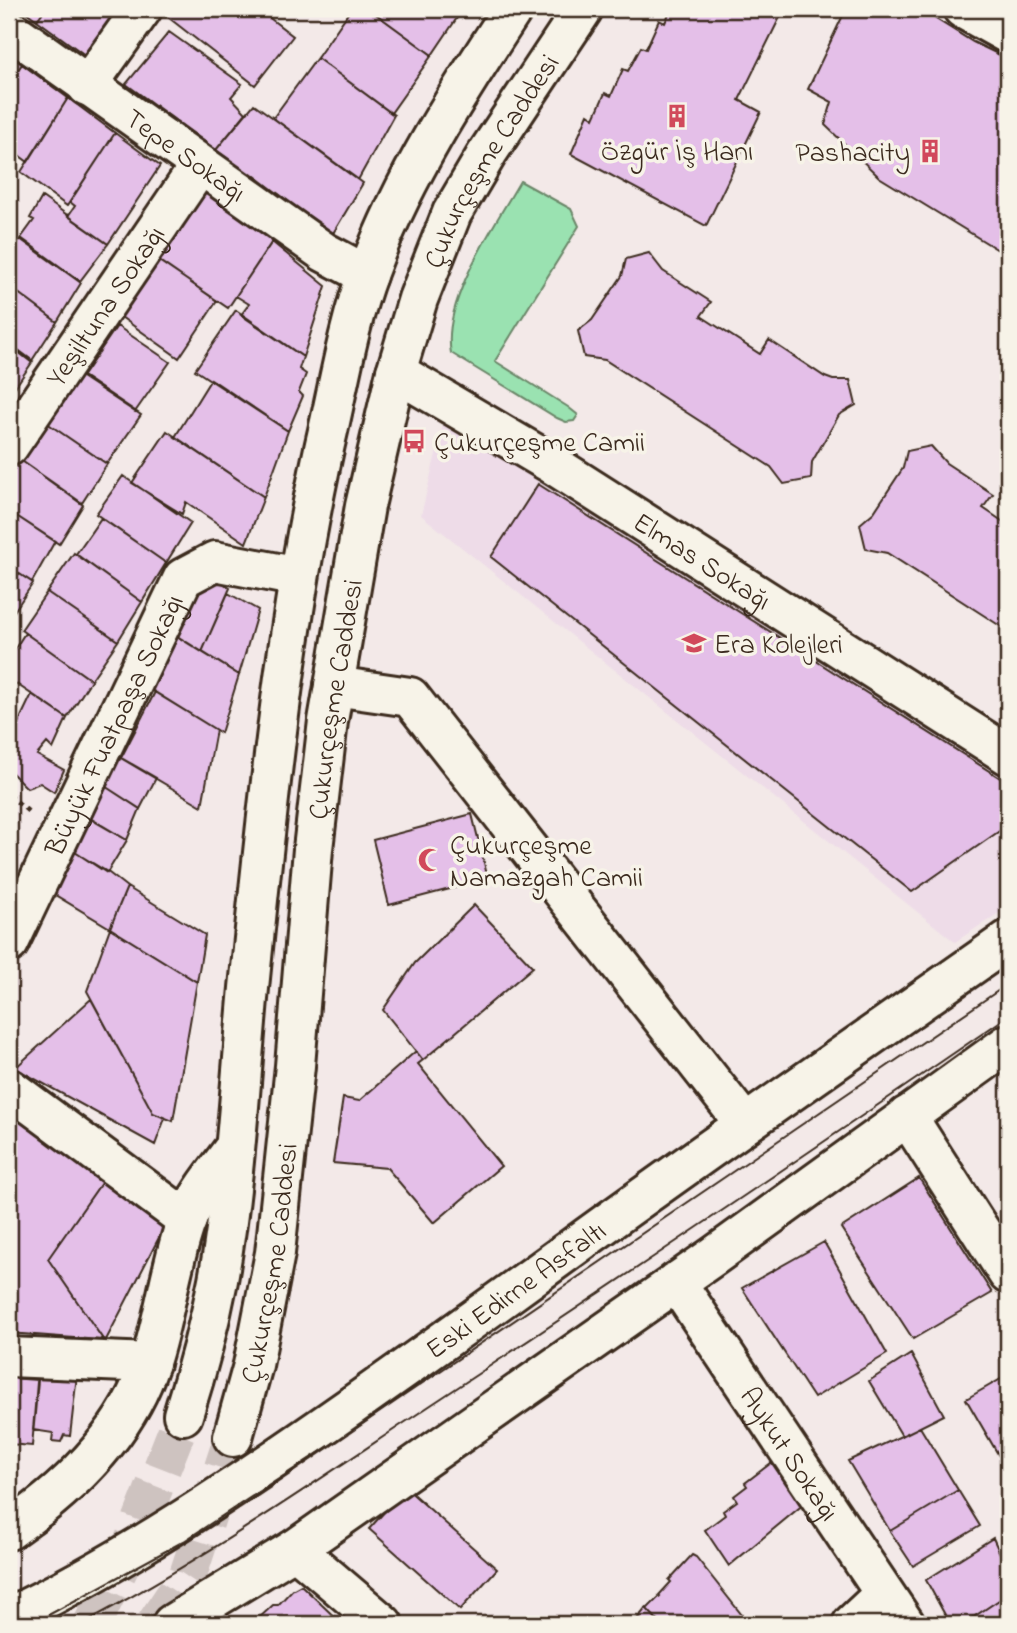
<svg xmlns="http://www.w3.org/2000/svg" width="1017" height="1633" viewBox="0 0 1017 1633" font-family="'Indie Flower',sans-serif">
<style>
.built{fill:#eedce8}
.green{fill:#9ae2b1;stroke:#6a8668;stroke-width:2}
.building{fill:#e4bfe8;stroke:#3b2a1e;stroke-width:2}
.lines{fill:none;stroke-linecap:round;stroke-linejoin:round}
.major-tunnel{stroke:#cec3c0;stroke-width:38;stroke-dasharray:38 19;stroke-linecap:butt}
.minor-casing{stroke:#3b2a1e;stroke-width:44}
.major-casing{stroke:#3b2a1e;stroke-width:44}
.path{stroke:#3b2a1e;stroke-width:4.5;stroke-dasharray:5 5;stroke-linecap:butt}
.minor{stroke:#f7f3e8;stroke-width:38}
.major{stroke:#f7f3e8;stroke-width:38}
.tram{stroke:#3b2a1e;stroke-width:2}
.labels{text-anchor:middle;stroke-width:7;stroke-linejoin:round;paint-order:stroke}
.poi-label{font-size:28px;fill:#3b2a1e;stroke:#f7f3e8;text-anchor:start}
.street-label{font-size:28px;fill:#3b2a1e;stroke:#f7f3e8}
</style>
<rect width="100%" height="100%" fill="#f3e9e8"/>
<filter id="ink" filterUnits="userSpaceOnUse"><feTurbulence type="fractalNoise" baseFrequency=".0143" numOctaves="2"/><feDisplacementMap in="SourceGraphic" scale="14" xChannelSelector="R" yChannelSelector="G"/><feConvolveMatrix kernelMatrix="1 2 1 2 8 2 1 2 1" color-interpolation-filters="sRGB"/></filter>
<g filter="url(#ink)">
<!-- built -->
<path class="built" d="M460,424L1008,771V907L955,942L421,515L443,425Z"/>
<!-- green -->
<path class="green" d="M520,181L571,209L579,226L495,361L568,407L578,415L574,421L566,422L557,418L451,353C441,302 495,225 520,181Z"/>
<!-- building -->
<path class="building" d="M22,9H45L37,20Z
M45,9H120L85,55L37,20Z
M162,9H258L293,36L255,85L160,11Z
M351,9H369L432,55L391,113L317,58Z
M369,9H463L432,55Z
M671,9H784L739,100L761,112L706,226L571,154L588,114L594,118L605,93L611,96L623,69L628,71L641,47L646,49L659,20L665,23Z
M846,9H911L931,16L973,42L1008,59V256L879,177L825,125L832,102L808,89Z
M169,32L242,84L231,97L246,113L216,150L126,84Z
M9,55L22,64L9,83Z
M317,58L394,115L358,180L273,118Z
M22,64L68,98L28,162L9,148V83Z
M68,98L115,133L67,206L21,172Z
M254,104L363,183L332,235L251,173L250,176L216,150Z
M115,133L160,166L108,244L68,216L75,206L70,202Z
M203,188L273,240L228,308L156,259Z
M42,197L108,244L80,281L21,238L34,220L30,218Z
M20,239L81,283L57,322L9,286V256Z
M272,242L326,286L303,357L241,315L249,304L236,296Z
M649,253L663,271L711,302L701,316L760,354L769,340L825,377L833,380H850L856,405L839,415L812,462L811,479L784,484L771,467L605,360L584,357L578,331L592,320L622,276L626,259Z
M158,260L217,301L179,358L121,317Z
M9,286L57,322L31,362L9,345Z
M236,310L303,357L299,369L306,374L299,392L303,396L288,431L195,370Z
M117,326L170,362L135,412L82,377Z
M9,343L33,361L9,396Z
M80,374L141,415L107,464L47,423Z
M211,379L288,431L264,497L175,437Z
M47,423L107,464L82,503L19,459Z
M167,431L264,497L246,543L186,502L182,514L132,483Z
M931,446L946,463L993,494L983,508L1008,525V631L887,553L866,549L860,524L874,512L903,468L907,451Z
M19,459L83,505L59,544L9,511V476Z
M123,476L191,523L166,563L96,514Z
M538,484L1008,783V825L912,892L491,557Z
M9,511L55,541L32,582L9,567Z
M101,518L166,563L142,602L76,554Z
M74,553L142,602L118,641L47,592Z
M196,564L230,588L202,652L167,630Z
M9,567L33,583L9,619Z
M47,592L118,641L91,680L21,630Z
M228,593L258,610L239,675L202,652Z
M166,629L239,675L221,733L140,683Z
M25,633L91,680L67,718L9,679V658Z
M155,692L216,730L202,806L121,758Z
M32,694L67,718L53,749L47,743L37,755L64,770L54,792L40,783L27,788L9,770V736L11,738Z
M111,752L156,778L140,809L97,781Z
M97,781L140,809L127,840L82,814Z
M472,814L488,879L389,905L373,840Z
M85,815L127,840L107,873L69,848Z
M73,851L109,873L127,887L110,928L52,893Z
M127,887L205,935L197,982L110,928Z
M474,905L533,967L423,1060L383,1010L415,963Z
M110,928L197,982L173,1121L153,1113L87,991Z
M91,999L153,1113L165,1118L155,1145L15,1068Z
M416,1051L423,1060L418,1064L501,1166L434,1223L387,1168L333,1163L343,1098L359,1101Z
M13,1114L106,1176L48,1259L102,1338L100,1340L9,1333V1120Z
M106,1176L167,1222L106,1340L102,1338L48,1259Z
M919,1178L992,1293L913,1339L841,1228Z
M824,1242L887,1354L814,1398L742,1288Z
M911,1354L944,1415L902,1436L869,1381Z
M38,1371L77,1375L70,1436L64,1435L61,1442L52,1441L53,1433L33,1430Z
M1008,1375V1457L1002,1461L966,1399Z
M9,1378L38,1380L32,1446L9,1444Z
M920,1427L958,1490L890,1531L848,1461Z
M775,1460L805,1503L729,1566L705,1530L725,1515L723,1511L737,1501L734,1496L747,1486L745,1483Z
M406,1488L497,1569L460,1610L369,1529Z
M958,1490L980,1526L913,1566L890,1531Z
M993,1538L1008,1571V1594L963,1624H950L926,1580Z
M692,1555L696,1557L749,1624H661L647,1609L660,1596L659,1595L671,1582L669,1580Z
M301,1585L342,1624H256L258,1619L273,1605H278L292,1590Z
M1008,1594V1624H963Z
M646,1608L661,1624H633Z"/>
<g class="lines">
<!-- major-tunnel -->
<path class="major-tunnel" d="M92,1624L134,1539L183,1415
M155,1624L188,1575L233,1437"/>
<!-- minor casing -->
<g class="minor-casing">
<g id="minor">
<path id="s1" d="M9,29L324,252L367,275"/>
<path d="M87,86L142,9"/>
<path id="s2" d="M9,446L200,165"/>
<path d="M334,686L410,697L745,1124"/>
<path id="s3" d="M9,943L183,578L215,561L299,577"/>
<path d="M9,1088L187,1220"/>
<path d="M907,1116L1008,1274"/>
<path id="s4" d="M676,1282L905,1624"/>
<path d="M9,1357L150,1363"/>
<path d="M295,1549L383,1624"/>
<path d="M852,1624L884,1594"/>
</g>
</g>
<!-- major casing -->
<g class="major-casing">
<g id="major">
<path d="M963,9L1008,34"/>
<path id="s5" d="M396,372L549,462L1008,755"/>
<path d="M183,1415C197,1371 209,1326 218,1280C235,1186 240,1085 249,988C268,798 287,608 330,422C341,372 350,320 368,272C403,178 458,93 513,9"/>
<path id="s6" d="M233,1437L253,1365L275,1253L295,1066L313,849L328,721L365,506L396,372L418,299L452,213L488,152L583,9"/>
<path d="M9,1530C70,1488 127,1434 150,1362C165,1316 170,1267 186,1222C194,1199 217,1171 232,1151"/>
<path id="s7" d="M9,1617C130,1559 240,1484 350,1407C424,1355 498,1302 572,1248C716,1143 863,1042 1008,940"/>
<path d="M172,1624L295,1549L714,1256L1008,1044"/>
</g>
</g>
<!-- path -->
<path class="path" d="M9,795L29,812"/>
<!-- minor -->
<use href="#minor" class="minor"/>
<!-- major -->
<use href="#major" class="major"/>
<!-- tram -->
<path class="tram" d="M32,1624L184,1541L364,1423L1008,984
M81,1624C206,1559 322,1477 440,1399C631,1273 820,1145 1008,1016"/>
</g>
</g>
<!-- icons -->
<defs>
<g id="building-bare" transform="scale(1.89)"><path d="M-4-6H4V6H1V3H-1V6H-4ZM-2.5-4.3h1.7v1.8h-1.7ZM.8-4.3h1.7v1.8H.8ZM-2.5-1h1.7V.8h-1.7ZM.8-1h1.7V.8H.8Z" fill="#d1495b" stroke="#f7f3e8" stroke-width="2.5" paint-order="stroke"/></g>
<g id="bus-bare" transform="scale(1.89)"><path d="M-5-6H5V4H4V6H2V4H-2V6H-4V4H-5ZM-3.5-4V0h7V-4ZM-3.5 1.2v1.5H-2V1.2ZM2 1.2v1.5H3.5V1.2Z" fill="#d1495b" stroke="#f7f3e8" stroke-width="2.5" paint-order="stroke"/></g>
<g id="school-bare" transform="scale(1.89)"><path d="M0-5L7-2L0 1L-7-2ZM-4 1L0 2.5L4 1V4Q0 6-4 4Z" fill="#d1495b" stroke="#f7f3e8" stroke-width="2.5" paint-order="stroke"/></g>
<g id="mosque-bare" transform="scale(1.89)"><path d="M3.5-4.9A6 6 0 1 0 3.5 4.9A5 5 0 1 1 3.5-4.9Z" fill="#d1495b" stroke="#f7f3e8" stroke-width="2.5" paint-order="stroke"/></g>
</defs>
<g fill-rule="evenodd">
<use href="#building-bare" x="677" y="116"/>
<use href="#building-bare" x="930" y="151"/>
<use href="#bus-bare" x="414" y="441"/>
<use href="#school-bare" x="694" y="643"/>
<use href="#mosque-bare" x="430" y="860"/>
</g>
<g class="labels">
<!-- poi labels -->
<g class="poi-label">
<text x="677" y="160" text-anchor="middle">Özgür İş Hanı</text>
<text x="910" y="161" text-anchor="end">Pashacity</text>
<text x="434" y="451">Çukurçeşme Camii</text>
<text x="714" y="653">Era Kolejleri</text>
<text x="450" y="854">Çukurçeşme<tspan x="450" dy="32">Namazgah Camii</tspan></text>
</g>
<!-- street labels -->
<g class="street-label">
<text dy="10" stroke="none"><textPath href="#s1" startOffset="217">Tepe Sokağı</textPath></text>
<text dy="10" stroke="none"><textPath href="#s6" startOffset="1312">Çukurçeşme Caddesi</textPath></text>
<text dy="10" stroke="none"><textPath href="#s2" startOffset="170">Yeşiltuna Sokağı</textPath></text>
<text dy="10" stroke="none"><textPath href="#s5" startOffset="360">Elmas Sokağı</textPath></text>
<text dy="10" stroke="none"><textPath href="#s6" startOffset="746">Çukurçeşme Caddesi</textPath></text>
<text dy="10" stroke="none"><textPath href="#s3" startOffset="242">Büyük Fuatpaşa Sokağı</textPath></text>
<text dy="10" stroke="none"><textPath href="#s6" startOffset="178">Çukurçeşme Caddesi</textPath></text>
<text dy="10" stroke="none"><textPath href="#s7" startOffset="604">Eski Edirne Asfaltı</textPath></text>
<text dy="10" stroke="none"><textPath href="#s4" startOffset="206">Aykut Sokağı</textPath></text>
</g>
</g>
<!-- margin -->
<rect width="1017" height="1633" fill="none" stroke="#f7f3e8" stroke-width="35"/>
<rect x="18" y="18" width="982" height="1598" fill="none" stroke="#3b2a1e" stroke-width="2.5" filter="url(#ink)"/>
</svg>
